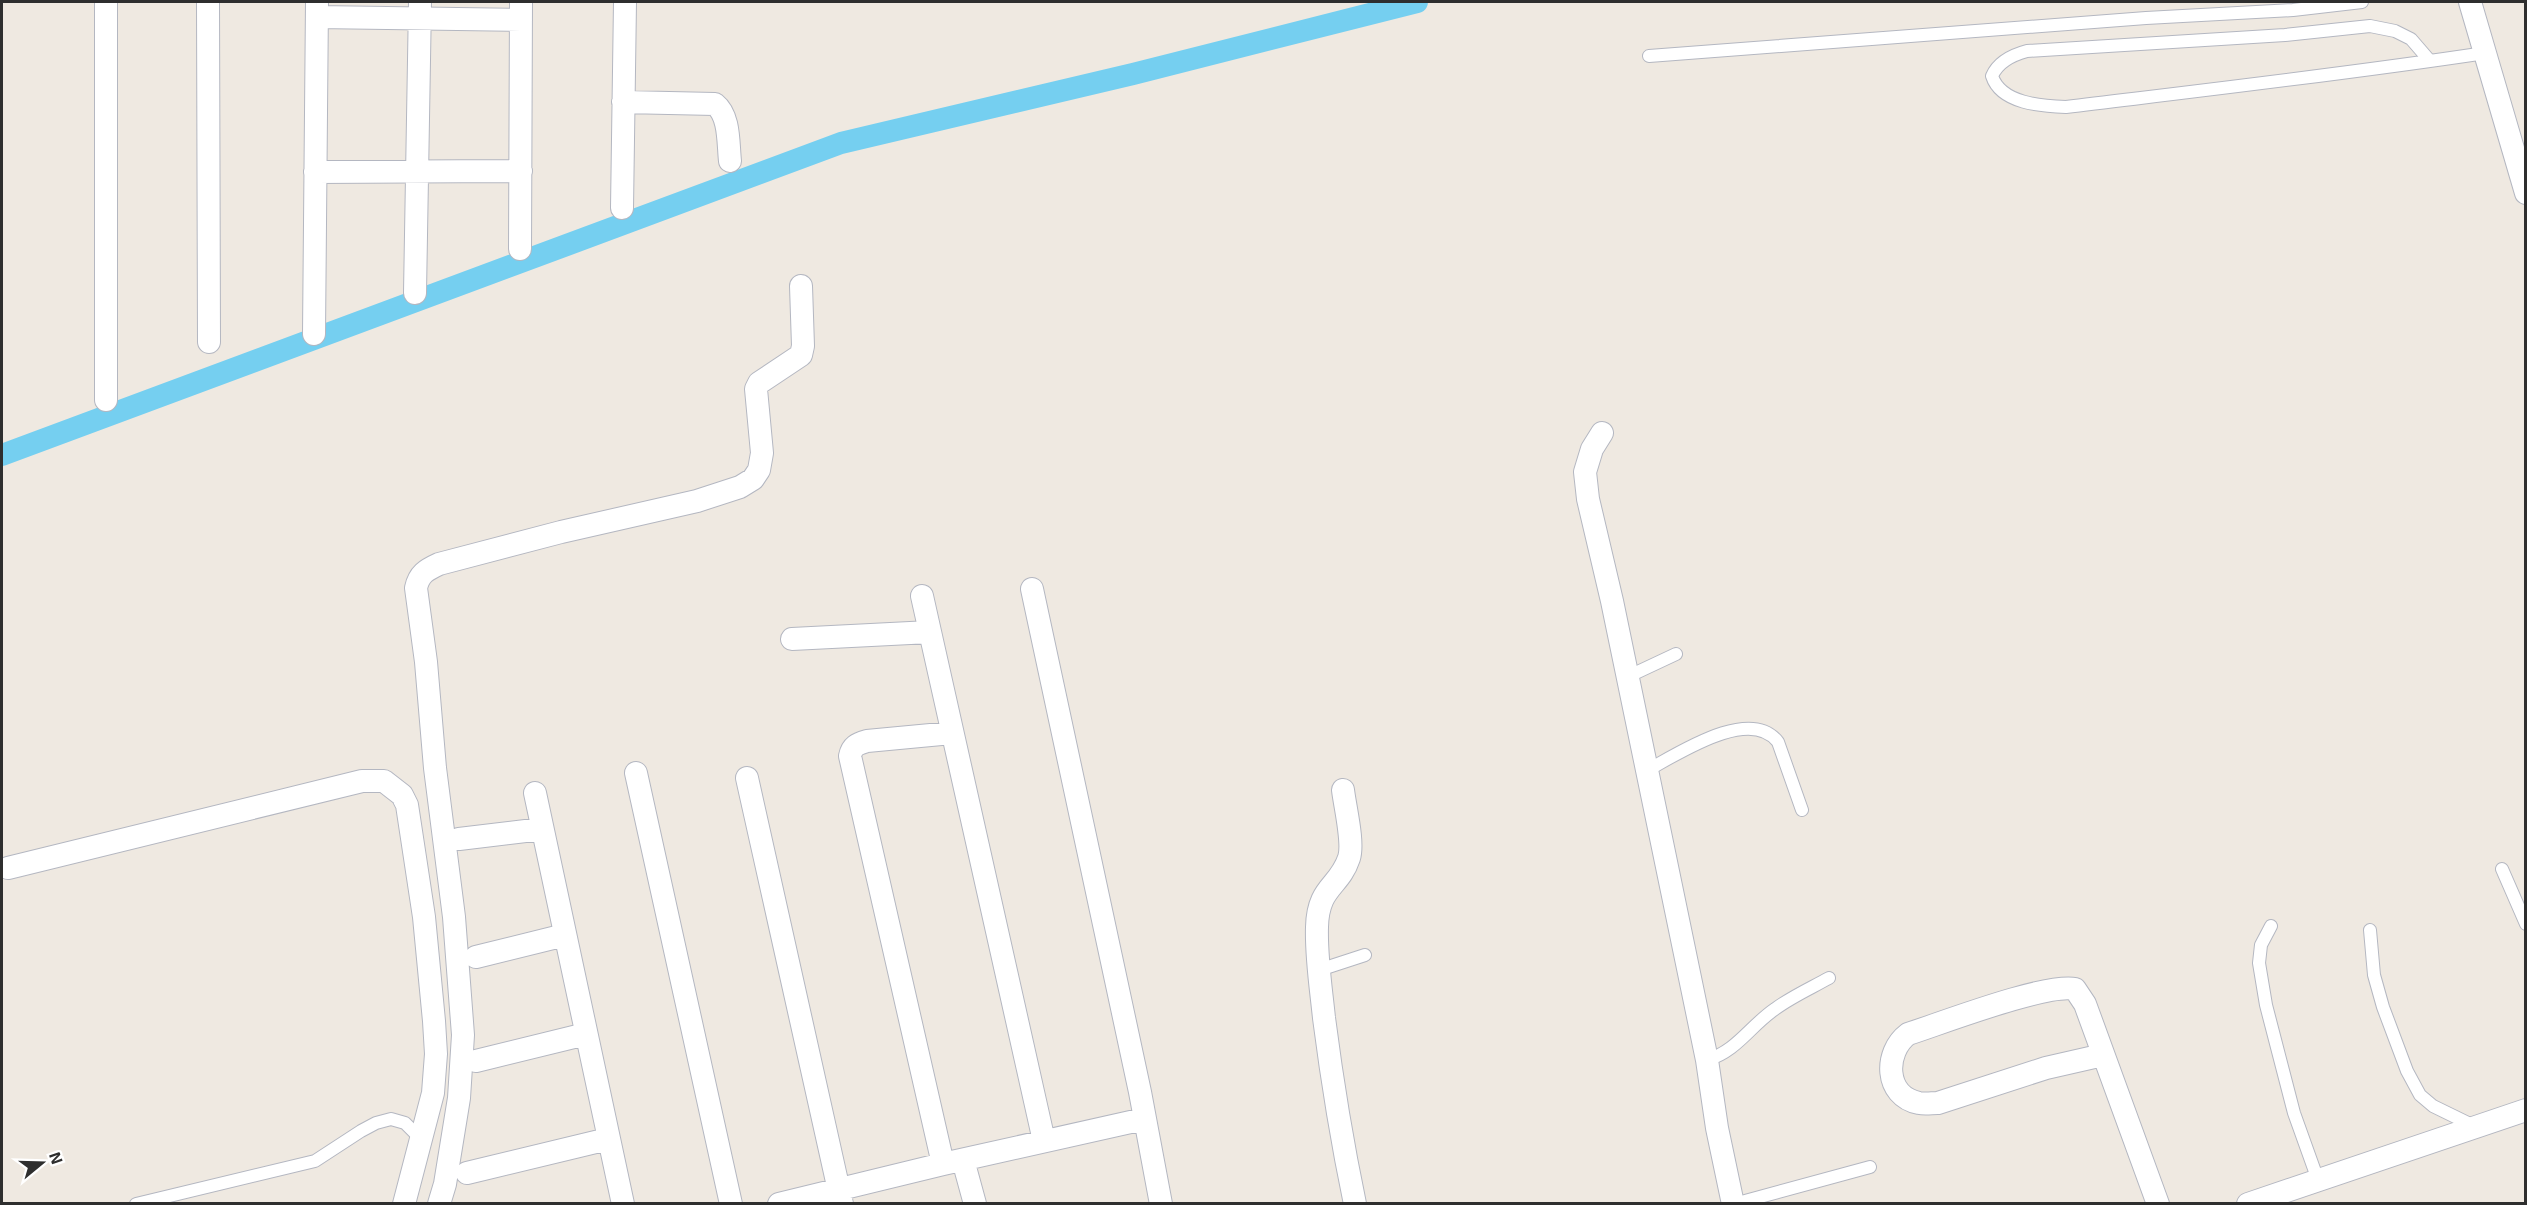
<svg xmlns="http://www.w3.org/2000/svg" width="2527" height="1205" viewBox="0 0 2527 1205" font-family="'Exo 2',sans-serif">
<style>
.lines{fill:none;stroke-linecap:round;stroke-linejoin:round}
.canal{stroke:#75cff0;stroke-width:22}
.lane-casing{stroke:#b4b7c1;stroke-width:14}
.street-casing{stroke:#b4b7c1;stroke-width:24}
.lane{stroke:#fff;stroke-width:12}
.street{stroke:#fff;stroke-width:22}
</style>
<rect width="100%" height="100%" fill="#efe9e1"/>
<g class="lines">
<!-- canal -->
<path class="canal" d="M2,455L841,143L1133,74L1417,2"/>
<!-- lane casing -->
<g class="lane-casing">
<path id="lane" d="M1649,56L2146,18L2293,10L2362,2
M2430,61L2411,39L2395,31L2370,26L2285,35L2027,51C2012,55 1998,62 1992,76C2001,104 2042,106 2066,107C2206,90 2346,74 2485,53
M1627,677L1676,654
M1646,771C1676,755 1750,705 1778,742L1802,810
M2502,869L2526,924
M2271,926L2261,945L2259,963L2266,1005L2294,1113L2318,1180
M2370,930L2374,975L2383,1007L2407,1071L2420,1095L2433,1106L2476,1127
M1319,970L1365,955
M1707,1060C1737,1051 1750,1026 1775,1009C1791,997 1811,988 1829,978
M136,1204L315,1161L361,1131L376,1123L391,1119L405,1123L422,1140
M1734,1204L1870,1167"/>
</g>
<!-- street casing -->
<g class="street-casing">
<path id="street" d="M208,2L209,342
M2470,2L2526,193
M317,17L521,20
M623,102L715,104C730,116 728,143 730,161
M315,172L521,171
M622,208L625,2
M520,249L521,2
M415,293L420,2
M314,334L317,2
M106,400V2
M1602,433L1592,449L1585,472L1588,499L1612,601L1707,1060L1717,1128L1733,1204
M1032,589L1140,1092L1161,1204
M922,596L1044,1141
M792,639L930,632
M636,773L731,1204
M747,778L842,1204
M1343,790C1345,807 1354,843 1349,858C1339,888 1318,886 1317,927C1316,957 1321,988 1324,1018C1332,1080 1342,1142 1355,1204
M535,793L623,1204
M459,839L542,829
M8,868L362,781H384L402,795L407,805L424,917L434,1021L436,1054L433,1093L404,1204
M476,957L565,935
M2103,1055L2046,1068L1938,1103C1932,1103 1925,1104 1919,1103C1884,1096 1884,1052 1908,1034C1942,1023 2046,983 2075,989L2085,1004L2158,1204
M476,1061L586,1034
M963,1160L975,1204
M943,1164L850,756C852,746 857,744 867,741L952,733
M467,1173L608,1139
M439,1204L445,1184L459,1098L463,1035L454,917L435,768L426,662L416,588C419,574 426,570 439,564L561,532L697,501L740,487L753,479L759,470L762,453L756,389L759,383L801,355L803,346L801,286
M779,1204L943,1164L1144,1119
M2248,1204L2526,1110"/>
</g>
<!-- lane -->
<use href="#lane" class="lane"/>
<!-- street -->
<use href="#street" class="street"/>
</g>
<!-- border -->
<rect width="2527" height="1205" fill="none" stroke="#2e2e2e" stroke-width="6"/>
<!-- north arrow -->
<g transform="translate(42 1163) rotate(71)" stroke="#ffffff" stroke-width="4.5" paint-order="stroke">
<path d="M0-4.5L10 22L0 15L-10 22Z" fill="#2e2e2e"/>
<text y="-9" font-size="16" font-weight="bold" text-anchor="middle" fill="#2e2e2e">N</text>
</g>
</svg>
